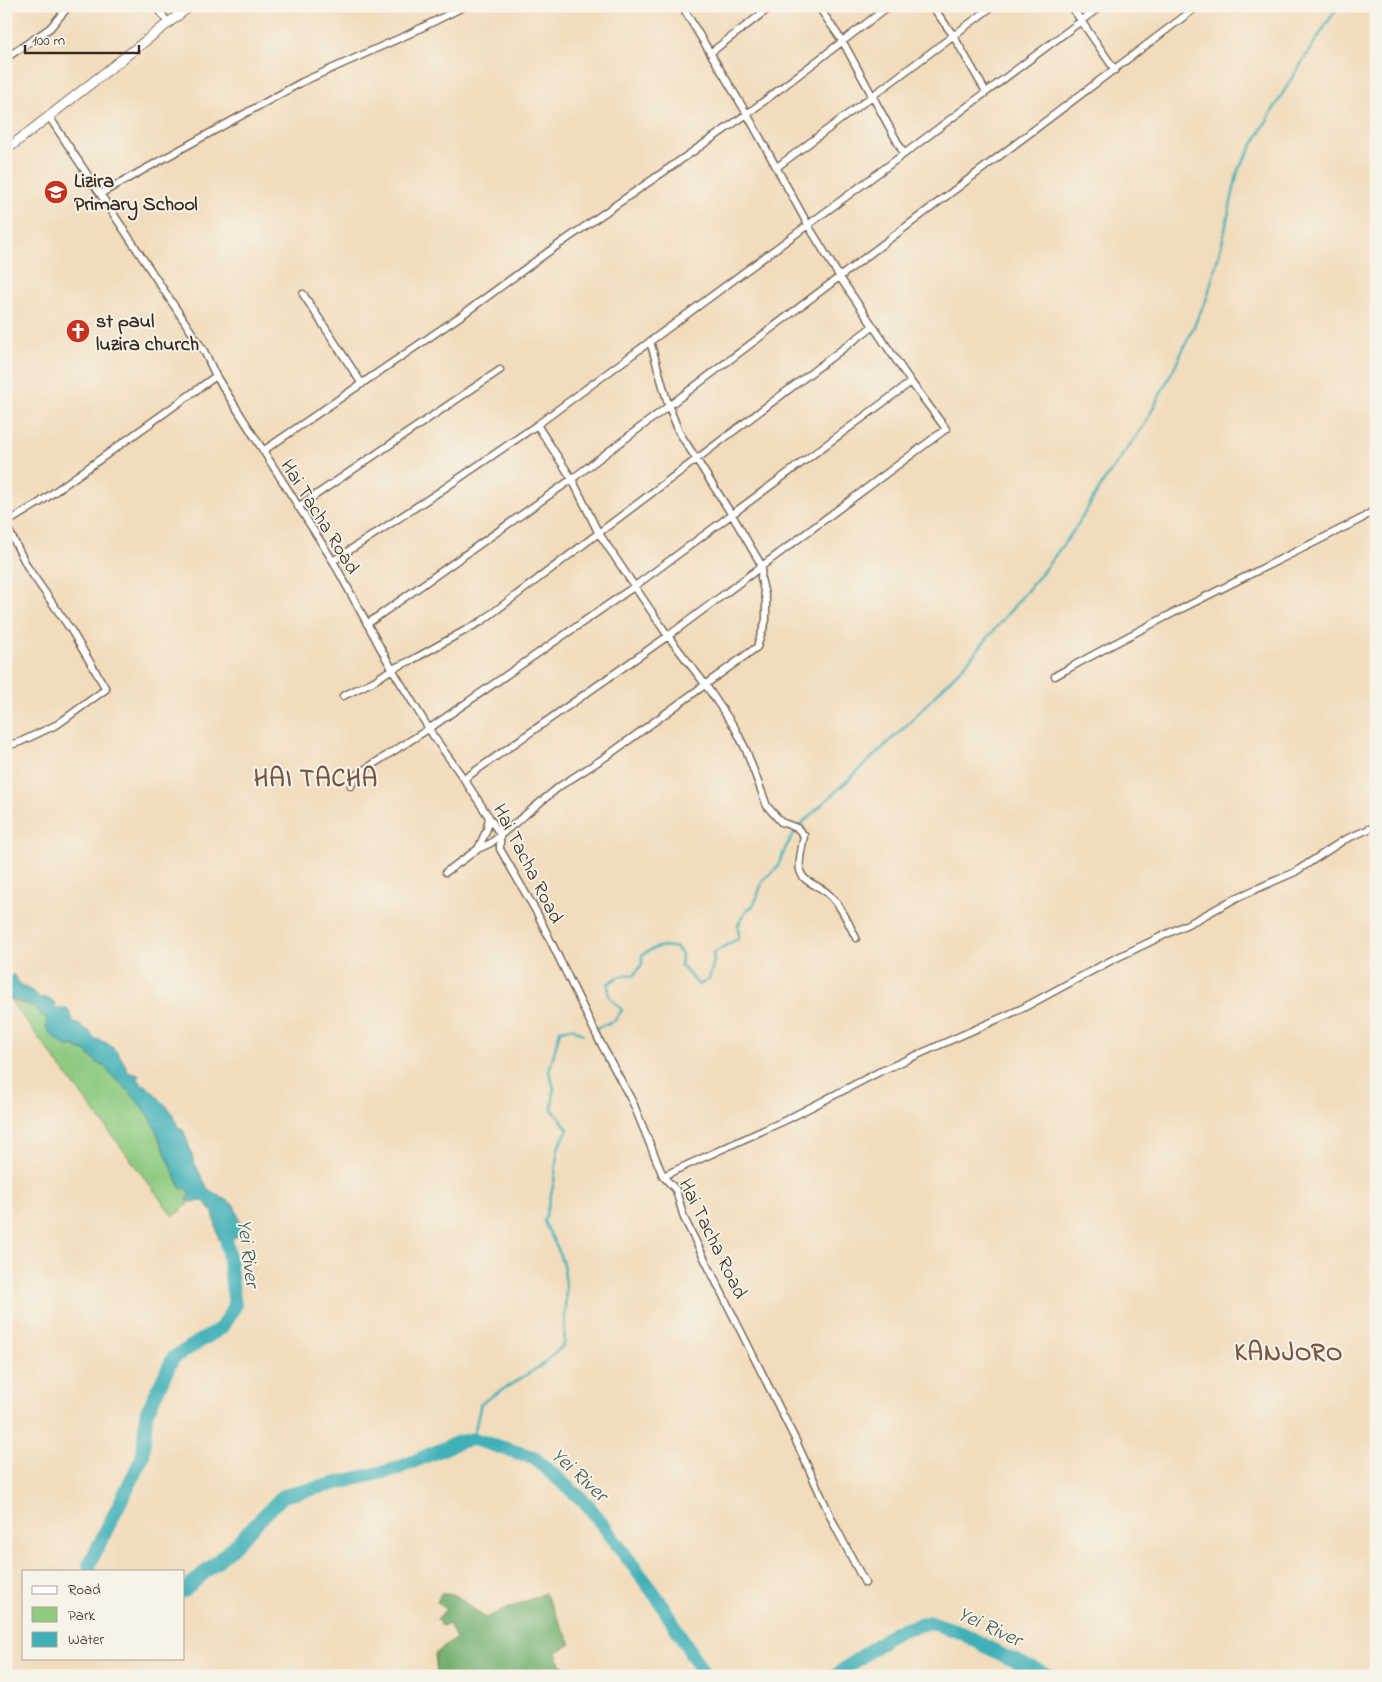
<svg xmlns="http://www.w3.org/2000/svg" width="1382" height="1682" viewBox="0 0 1382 1682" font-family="'Indie Flower',sans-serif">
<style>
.green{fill:#8ecb81;stroke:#647a50}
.forest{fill:#72af6f;stroke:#566c46}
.water{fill:#3fb0b8;stroke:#3d6d6b}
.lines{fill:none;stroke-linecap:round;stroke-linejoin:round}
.stream{stroke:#3fb0b8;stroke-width:2.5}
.river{stroke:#3fb0b8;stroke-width:14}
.street-casing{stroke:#7b6855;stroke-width:9}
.secondary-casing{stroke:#7b6855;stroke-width:11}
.street{stroke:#fff;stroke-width:6}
.secondary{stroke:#fff;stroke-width:9}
.labels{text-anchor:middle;stroke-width:4;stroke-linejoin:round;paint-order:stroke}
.poi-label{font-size:20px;font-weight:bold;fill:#3b2a1e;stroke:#f7f3e8;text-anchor:start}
.street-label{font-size:20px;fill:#3b2a1e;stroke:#f7f3e8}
.water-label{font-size:21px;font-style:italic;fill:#3c5954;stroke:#f7f3e8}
.district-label{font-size:25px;font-weight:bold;letter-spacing:1px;fill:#795546;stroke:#f7f3e8}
</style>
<rect width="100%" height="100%" fill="#f7f3e8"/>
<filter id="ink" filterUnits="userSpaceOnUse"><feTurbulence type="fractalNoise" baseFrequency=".02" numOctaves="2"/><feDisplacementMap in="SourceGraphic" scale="10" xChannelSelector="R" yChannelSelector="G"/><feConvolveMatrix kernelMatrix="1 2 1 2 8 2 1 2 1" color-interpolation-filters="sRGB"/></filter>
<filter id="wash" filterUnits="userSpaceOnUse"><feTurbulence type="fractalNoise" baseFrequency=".0096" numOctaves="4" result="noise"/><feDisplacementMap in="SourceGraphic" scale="20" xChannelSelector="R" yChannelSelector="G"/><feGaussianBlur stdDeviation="1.12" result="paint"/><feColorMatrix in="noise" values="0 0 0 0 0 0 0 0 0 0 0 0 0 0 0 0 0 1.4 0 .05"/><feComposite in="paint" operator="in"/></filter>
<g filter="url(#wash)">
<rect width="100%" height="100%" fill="#f1dcbb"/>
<!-- green -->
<path class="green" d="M7,996L16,1002L35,1007L43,1017L47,1018C49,1032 56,1038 67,1047C82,1045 90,1056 100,1065H103L112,1076L123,1085L134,1097L151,1119L181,1189L187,1188L191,1195L187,1197L189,1204L173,1216Z"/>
<!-- forest -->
<path class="forest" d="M441,1593L457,1596L485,1618L545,1593L571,1644L556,1652L559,1662L577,1676H437L435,1654L456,1638L449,1624L441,1626L437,1619L446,1609L437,1602Z"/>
<!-- water -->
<path class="water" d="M12,975H14C22,991 30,986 40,998L44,997L54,1002L56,1008H67L74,1022L89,1031L95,1039C111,1041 123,1057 128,1072L139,1075L138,1079L143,1085H146L172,1112L178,1127L184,1131L195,1164L208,1189L234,1205L245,1235L219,1240L213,1213L204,1201L190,1202L187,1197L191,1195L187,1188L181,1189L151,1119L134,1097L123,1085L112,1076L103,1065H100L84,1050H79L74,1046L67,1047C61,1042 48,1035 46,1026C46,1023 47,1020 47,1018C40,1016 39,1010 34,1007C25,1002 17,1002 6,996V976L9,978Z"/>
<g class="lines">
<!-- stream -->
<path class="stream" d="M597,1028L615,1020L622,1010L609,996L608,984C616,977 624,974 634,975L642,964V955C656,946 661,945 677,948L682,955L681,966L699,985L709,979L714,961L713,953L739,938L738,925L746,911L752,907L756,900L763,880L777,868L786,847L797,828L908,724L969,660L1041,574L1075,529L1104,481L1145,424L1178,360L1207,298L1223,239L1238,170L1290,81L1338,6
M473,1439L481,1403L539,1367L564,1345L566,1288L564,1268L558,1249L544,1222L554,1182L558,1148L568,1129L552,1109L554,1088L549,1072L560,1030L572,1028L583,1034"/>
<!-- river -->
<path class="river" d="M90,1571L89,1565L143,1456L146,1414L173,1358L221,1328L235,1306L224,1222
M184,1591L232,1548L283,1496L396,1469L459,1442L473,1439L533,1457L587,1504L659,1600L705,1676
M835,1676L895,1632L930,1622L960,1632L1002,1655L1051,1676"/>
</g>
</g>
<g filter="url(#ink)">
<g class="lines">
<!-- street casing -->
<g class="street-casing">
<path id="street" d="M156,6L169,24
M818,6L843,42L904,154
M932,6L953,35L986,92
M1071,6L1115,70
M710,53L772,6
M6,58L50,28L69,6
M50,118L204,351L216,376L333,561L392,669L434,737L464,779L500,834V849L537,913L598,1038L633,1103L663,1176L676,1190L684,1218L795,1439L835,1526L865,1583
M777,167L993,6
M100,194L302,82L409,34L465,6
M303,294L362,384
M537,425L572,479L598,532L668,636L705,684L735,728L746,750L767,806L781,822L797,828L804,835C803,845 798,859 800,870C802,882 818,885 826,892C840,903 848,922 856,938
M263,451L462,315L548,252L747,114L889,6
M298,507L500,370
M6,523L39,503L216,376
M6,525L28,568L71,630L106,689L58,724L20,742L6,746
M333,561L439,492L537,425L904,154L1101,6
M367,624L572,479L1198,6
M1055,676C1155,620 1258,571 1361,519L1376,509
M343,696L374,681L392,669L412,660L482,621L873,326
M464,779L668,636L946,429L911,382L839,276L808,225L747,114L682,6
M351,786L356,775L430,728L635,586L911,382
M478,849L491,843L560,786L607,756L757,647L766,620V600L761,578L762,566L732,515L679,432L668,404L650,341
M446,872L478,849L487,829L489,817
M663,1176L786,1120L879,1072L1023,1008L1110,961L1196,920L1236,898L1295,872L1344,840L1376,826"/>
</g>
<!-- secondary casing -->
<g class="secondary-casing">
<path id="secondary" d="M6,150L190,6"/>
</g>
<!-- street -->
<use href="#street" class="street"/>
<!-- secondary -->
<use href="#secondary" class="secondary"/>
</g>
</g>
<!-- icons -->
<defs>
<g id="school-disc" transform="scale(1.25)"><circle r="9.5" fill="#c8321e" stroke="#f7f3e8"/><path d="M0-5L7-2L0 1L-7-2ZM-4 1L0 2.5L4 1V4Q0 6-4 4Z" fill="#fff"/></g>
<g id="church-disc" transform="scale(1.25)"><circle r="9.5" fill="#c8321e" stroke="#f7f3e8"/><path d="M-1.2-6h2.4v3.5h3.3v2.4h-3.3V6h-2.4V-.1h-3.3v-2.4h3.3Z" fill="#fff"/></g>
</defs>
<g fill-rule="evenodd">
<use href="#school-disc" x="56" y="192"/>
<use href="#church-disc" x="78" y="331"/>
</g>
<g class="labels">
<!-- poi labels -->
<g class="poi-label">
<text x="74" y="187">Lizira<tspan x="74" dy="23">Primary School</tspan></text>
<text x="96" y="327">st paul<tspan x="96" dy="23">luzira church</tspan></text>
</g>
<!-- street labels -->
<g class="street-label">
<text transform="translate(321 516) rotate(58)" y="7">Hai Tacha Road</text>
<text transform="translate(529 863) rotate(63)" y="7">Hai Tacha Road</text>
<text transform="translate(714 1238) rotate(64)" y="7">Hai Tacha Road</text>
</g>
<!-- water labels -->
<g class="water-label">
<text transform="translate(249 1253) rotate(83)" y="7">Yei River</text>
<text transform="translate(580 1474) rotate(43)" y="7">Yei River</text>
<text transform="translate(990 1626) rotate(25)" y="7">Yei River</text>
</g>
<!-- district labels -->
<g class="district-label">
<text x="316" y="786">HAI TACHA</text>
<text x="1289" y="1360">KANJORO</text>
</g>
</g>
<!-- margin -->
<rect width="1382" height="1682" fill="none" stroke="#f7f3e8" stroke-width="25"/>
<!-- legend -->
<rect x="22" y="1570" width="162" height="90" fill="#f7f3e8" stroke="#aca397"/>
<rect x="32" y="1586" width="25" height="8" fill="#ffffff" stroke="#aca397"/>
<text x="68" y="1594" font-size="15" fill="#3b2a1e">Road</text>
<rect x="32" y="1607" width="25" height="15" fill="#8ecb81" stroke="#aca397"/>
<text x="68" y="1620" font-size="15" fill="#3b2a1e">Park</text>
<rect x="32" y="1632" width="25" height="15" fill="#3fb0b8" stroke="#aca397"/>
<text x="68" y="1644" font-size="15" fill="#3b2a1e">Water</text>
<!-- scale -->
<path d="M25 45v8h114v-8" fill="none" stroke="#3b2a1e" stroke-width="2.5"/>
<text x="32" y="45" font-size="15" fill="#3b2a1e" stroke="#f7f3e8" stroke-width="4" paint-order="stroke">100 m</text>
</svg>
